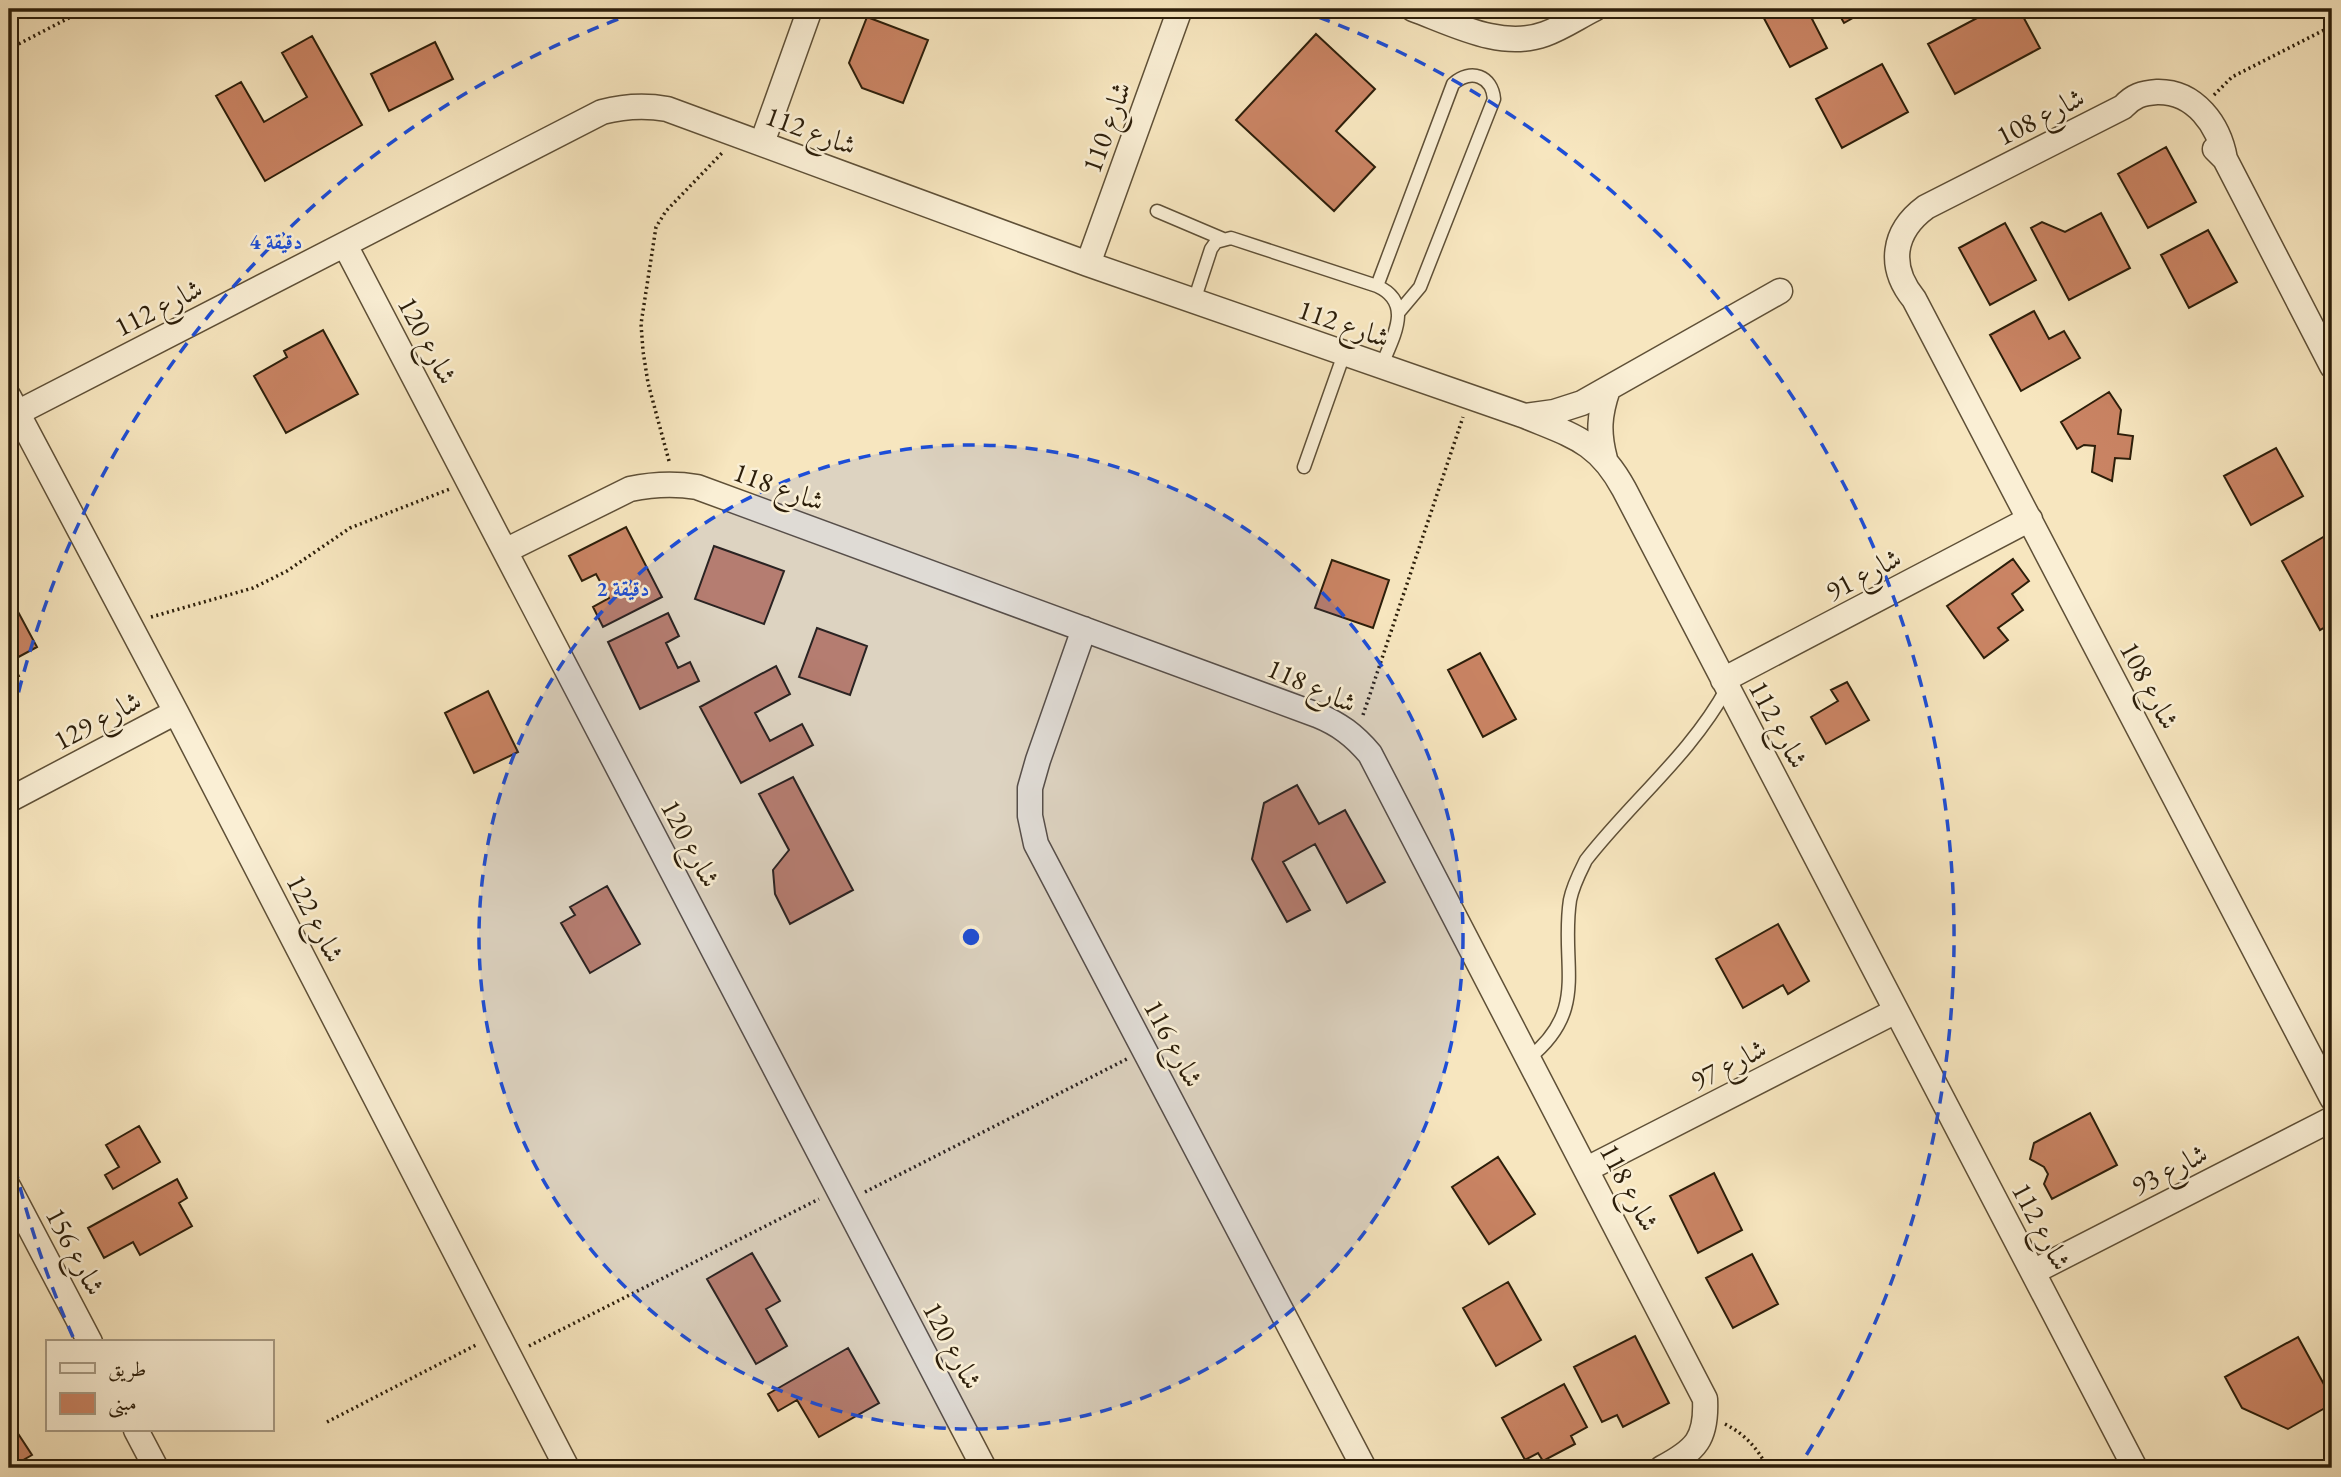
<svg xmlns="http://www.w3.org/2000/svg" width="2341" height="1477" viewBox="0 0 2341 1477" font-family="'EB Garamond',Amiri,serif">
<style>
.building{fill:#ca8464;stroke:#2c1e0a;stroke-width:2}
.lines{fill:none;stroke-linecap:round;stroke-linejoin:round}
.service-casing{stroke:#5f5037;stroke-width:15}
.minor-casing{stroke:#5f5037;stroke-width:27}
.path{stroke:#2c1e0a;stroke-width:3.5;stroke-dasharray:2 3.5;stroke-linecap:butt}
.service{stroke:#faefd5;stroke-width:12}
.minor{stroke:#faefd5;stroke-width:24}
.ring{fill:none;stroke:#1d4ed8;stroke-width:3.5;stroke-dasharray:12 9}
.labels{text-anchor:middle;stroke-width:5;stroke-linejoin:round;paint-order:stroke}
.street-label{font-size:28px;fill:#2c1e0a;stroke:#faefd5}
.centre{fill:#1d4ed8;stroke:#faefd5;stroke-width:3.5}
.ring-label{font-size:21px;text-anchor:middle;font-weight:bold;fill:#1d4ed8;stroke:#faefd5;stroke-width:5;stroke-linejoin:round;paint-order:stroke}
</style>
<rect width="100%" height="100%" fill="#f7e6bf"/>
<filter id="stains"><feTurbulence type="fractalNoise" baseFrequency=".00286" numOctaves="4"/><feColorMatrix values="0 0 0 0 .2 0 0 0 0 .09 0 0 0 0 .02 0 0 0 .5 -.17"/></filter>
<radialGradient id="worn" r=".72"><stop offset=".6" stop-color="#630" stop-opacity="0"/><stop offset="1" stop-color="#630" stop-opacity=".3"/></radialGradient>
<!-- building -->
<path class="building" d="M1759,9H1832L1812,19L1827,48L1790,67Z
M1836,9H1857L1860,14L1844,23Z
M1994,9H2019L2040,48L1955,94L1928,44Z
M867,17L928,40L903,103L862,88L849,63Z
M1316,34L1375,89L1336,131L1375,167L1334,211L1236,120Z
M312,36L362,125L265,181L216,96L241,82L264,122L307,97L282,53Z
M435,42L453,79L389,111L371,74Z
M1882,64L1908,112L1842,148L1816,99Z
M2166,147L2196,202L2148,228L2118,174Z
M2101,213L2130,268L2069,300L2031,228L2042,222L2065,232Z
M2005,223L2036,280L1990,305L1959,248Z
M2208,230L2237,282L2189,308L2161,255Z
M2034,311L2049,339L2064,331L2080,358L2021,391L1990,335Z
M323,330L358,394L286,433L254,376L287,357L284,351Z
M2109,392L2121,410L2118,434L2133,436L2130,459L2115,458L2112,481L2092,472L2095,446L2084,445L2077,449L2061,422Z
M2276,448L2303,496L2251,525L2224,476Z
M626,527L662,597L603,627L593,607L609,598L596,574L582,581L569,556Z
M2332,532V623L2320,630L2282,561Z
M714,546L784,571L764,624L695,599Z
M2013,559L2029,581L2012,594L2023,610L1998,628L2008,640L1984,658L1947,606Z
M1332,560L1389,580L1373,628L1315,608Z
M9,595L37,647L11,661L19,676L9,681Z
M668,613L679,636L666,643L678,668L690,662L699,681L640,709L608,642Z
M817,628L867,646L850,695L799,677Z
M1480,653L1516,719L1483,737L1448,670Z
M776,666L790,694L755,713L770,741L802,724L813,745L741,783L700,707Z
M1847,682L1869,720L1826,744L1811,717L1838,701L1831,690Z
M488,691L518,752L474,773L445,713Z
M793,777L853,890L790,924L775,894L773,870L789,850L759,794Z
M1297,785L1319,824L1345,810L1385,882L1347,903L1315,844L1283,862L1310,910L1287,922L1252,859L1264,803Z
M607,886L640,944L590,973L561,923L575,915L570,907Z
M1778,924L1809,981L1788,994L1783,985L1743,1008L1716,959Z
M2090,1113L2117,1165L2052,1199L2044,1184L2048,1174L2044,1167L2030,1159L2034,1143Z
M139,1126L160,1162L113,1189L105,1175L119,1167L106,1145Z
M1498,1157L1535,1214L1489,1244L1452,1187Z
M1714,1173L1742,1230L1698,1253L1670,1196Z
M177,1179L187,1198L179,1203L192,1226L140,1255L133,1242L104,1258L88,1228Z
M752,1253L780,1301L766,1309L787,1346L756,1364L707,1279Z
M1752,1254L1778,1304L1733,1328L1706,1278Z
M1508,1282L1541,1340L1496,1366L1463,1308Z
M1635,1336L1669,1403L1623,1427L1617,1415L1602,1422L1574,1367Z
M2298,1337L2332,1399V1404L2288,1429L2242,1408L2225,1377Z
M848,1348L879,1403L819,1437L797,1400L778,1411L768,1394Z
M1564,1384L1587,1427L1571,1436L1575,1444L1543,1461L1538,1453L1525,1460L1502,1418Z
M17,1432L32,1455L9,1468V1437Z"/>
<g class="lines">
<!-- service casing -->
<g class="service-casing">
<path id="service" d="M1157,211L1223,239
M1377,286L1453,84C1471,68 1492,76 1494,99L1420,287L1399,312
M1194,301L1211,249L1216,242L1231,238L1377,286C1415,303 1392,339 1381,367
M1304,467L1344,354
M1529,1058C1590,1009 1560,965 1570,900C1573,885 1580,872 1586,860C1632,801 1691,754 1727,688"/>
</g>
<!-- minor casing -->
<g class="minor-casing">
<path id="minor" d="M1413,9C1454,24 1501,50 1545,34C1562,28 1578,17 1594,9
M762,143L810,9
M2215,149L2225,159L2332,366
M2225,159C2219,125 2195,91 2157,92C2142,93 2133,96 2123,107L1926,207C1892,232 1888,267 1914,299L2332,1098
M345,245L984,1468
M1088,264L1180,9
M9,397L176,712L567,1468
M17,413L602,112C625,106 644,105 667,109L1088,264L1525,416C1573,436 1598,441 1624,489L2135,1468
M1525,416L1554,412L1582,403L1780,291
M1605,459C1598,433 1599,415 1608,389
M505,551L630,489C654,484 673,483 697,487L1317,715C1339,724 1354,735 1370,754L1705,1399C1707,1439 1696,1450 1662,1468
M1084,629L1038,760L1030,788V816L1036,844L1364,1468
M1723,680L2030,519
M9,800L176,712
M1587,1169L1896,1011
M9,1188L90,1342
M2033,1272L2332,1119
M136,1430L156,1468"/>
</g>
<!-- path -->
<path class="path" d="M9,49L86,9
M2214,95L2232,77L2332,26
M669,461L648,383L643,351L641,324L656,227L666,211L722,153
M151,617L253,588L287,571L350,528L450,489
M1363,715L1463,417
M865,1192L1127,1059
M529,1346L819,1199
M327,1422L478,1344
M1725,1424C1746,1435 1757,1448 1768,1468"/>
<!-- service -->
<use href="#service" class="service"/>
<!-- minor -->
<use href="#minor" class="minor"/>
</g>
<!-- distance rings -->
<circle cx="971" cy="937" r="492" fill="#1d4ed8" fill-opacity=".12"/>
<g class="ring">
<circle cx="971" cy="937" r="492"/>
<path d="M73 1337A983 983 0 0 1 9 1141M9 733A983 983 0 0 1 643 10M1299 10A983 983 0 0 1 1800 1465"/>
</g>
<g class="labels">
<!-- street labels -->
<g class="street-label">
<text transform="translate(2040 116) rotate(-27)" y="10">شارع 108</text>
<text transform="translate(1106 127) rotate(-70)" y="10">شارع 110</text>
<text transform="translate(811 130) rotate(20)" y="10">شارع 112</text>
<text transform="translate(158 307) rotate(-27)" y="10">شارع 112</text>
<text transform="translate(1344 323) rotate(19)" y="10">شارع 112</text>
<text transform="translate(428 340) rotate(62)" y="10">شارع 120</text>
<text transform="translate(779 486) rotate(20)" y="10">شارع 118</text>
<text transform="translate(1863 574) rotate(-28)" y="10">شارع 91</text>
<text transform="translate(1312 685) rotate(24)" y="10">شارع 118</text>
<text transform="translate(2150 685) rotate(62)" y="10">شارع 108</text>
<text transform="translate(97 720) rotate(-28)" y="10">شارع 129</text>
<text transform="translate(1779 724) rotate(62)" y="10">شارع 112</text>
<text transform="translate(691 843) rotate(62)" y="10">شارع 120</text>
<text transform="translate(316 918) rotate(63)" y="10">شارع 122</text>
<text transform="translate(1174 1043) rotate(62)" y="10">شارع 116</text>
<text transform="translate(1728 1064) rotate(-27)" y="10">شارع 97</text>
<text transform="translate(2169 1169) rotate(-27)" y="10">شارع 93</text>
<text transform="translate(1630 1187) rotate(62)" y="10">شارع 118</text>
<text transform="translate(2042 1226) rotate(62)" y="10">شارع 112</text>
<text transform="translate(76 1251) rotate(62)" y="10">شارع 156</text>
<text transform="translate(953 1345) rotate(62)" y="10">شارع 120</text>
</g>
</g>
<circle cx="971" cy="937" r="10" class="centre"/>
<g class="ring-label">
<text x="276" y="249">4 دقيقة</text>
<text x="623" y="596">2 دقيقة</text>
</g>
<!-- margin -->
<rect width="2341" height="1477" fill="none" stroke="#f7e6bf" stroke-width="35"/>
<rect x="10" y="10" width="2320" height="1456" fill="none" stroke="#2c1e0a" stroke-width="3.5"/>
<rect x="18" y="18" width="2306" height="1442" fill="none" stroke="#2c1e0a" stroke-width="2"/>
<!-- legend -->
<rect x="46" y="1340" width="228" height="91" fill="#faefd5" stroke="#a89b84" stroke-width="2"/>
<rect x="60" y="1363" width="35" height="10" fill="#faefd5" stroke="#a89b84" stroke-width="2"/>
<text x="108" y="1376" font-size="21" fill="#2c1e0a">طريق</text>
<rect x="60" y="1393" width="35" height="21" fill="#ca8464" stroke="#a89b84" stroke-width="2"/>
<text x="108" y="1410" font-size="21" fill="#2c1e0a">مبنى</text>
<rect width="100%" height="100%" filter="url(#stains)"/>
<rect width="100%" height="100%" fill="url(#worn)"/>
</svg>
